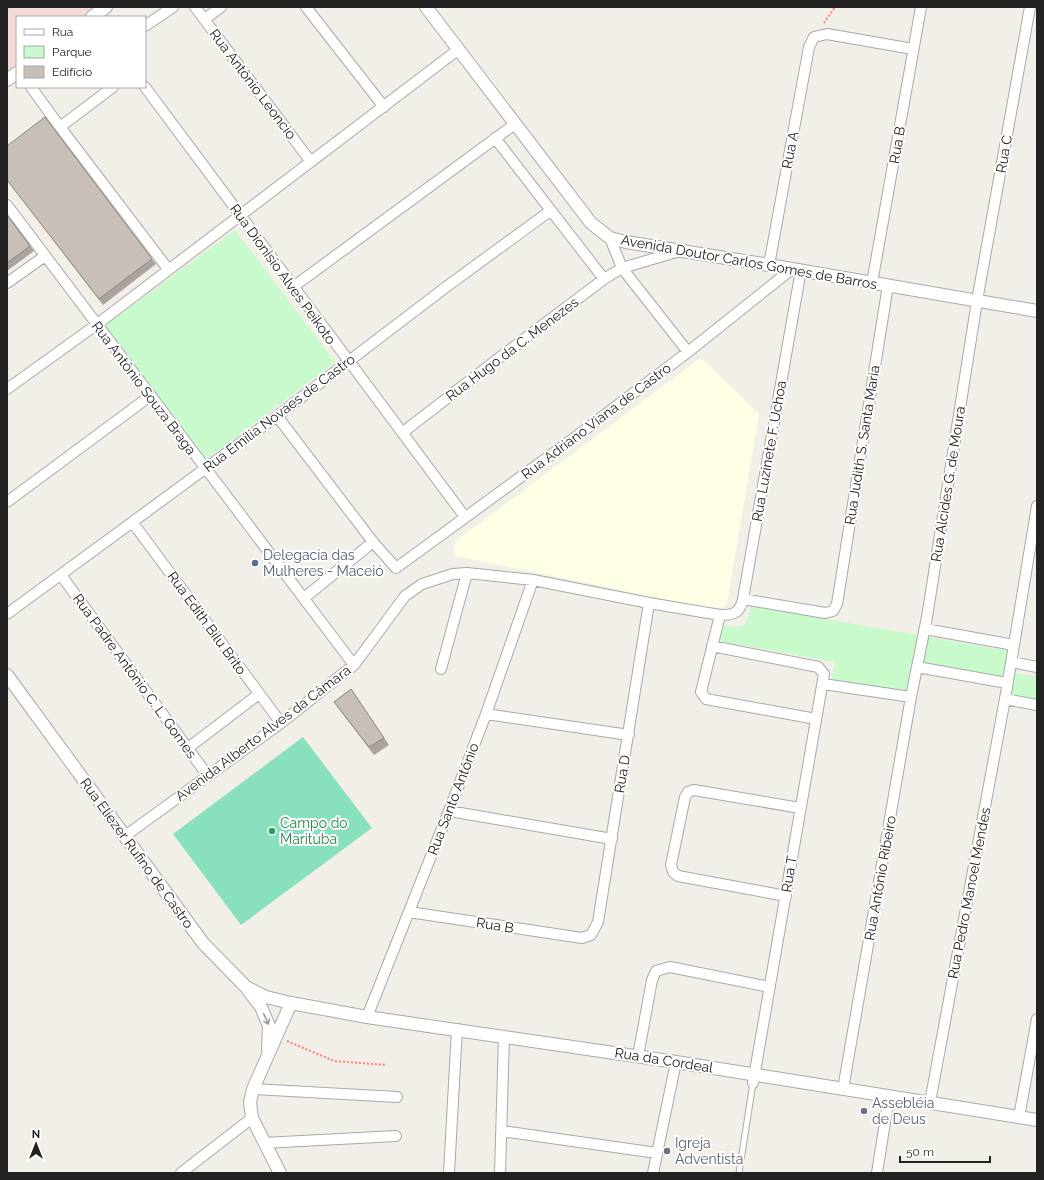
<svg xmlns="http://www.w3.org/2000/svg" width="1044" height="1180" viewBox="0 0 1044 1180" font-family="Raleway,sans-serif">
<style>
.commercial{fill:#f2dad9}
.education{fill:#ffffe5}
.park{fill:#c8facc}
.pitch{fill:#88e0be}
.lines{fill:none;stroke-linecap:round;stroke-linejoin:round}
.service-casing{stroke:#a9a9a9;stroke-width:7}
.minor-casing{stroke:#a9a9a9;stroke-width:12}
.tertiary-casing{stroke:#a9a9a9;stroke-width:14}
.path{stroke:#fa8072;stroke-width:2;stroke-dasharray:2 2;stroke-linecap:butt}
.service{stroke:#fff;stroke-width:5}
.minor{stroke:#fff;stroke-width:10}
.tertiary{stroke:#fff;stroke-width:12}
.wall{fill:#aba49e}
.building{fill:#c7bfb8;stroke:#8b8681}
.oneway{stroke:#9c9c9c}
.service-dot{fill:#5c6f8a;stroke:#fff;stroke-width:1.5}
.leisure-dot{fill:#2e9e5b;stroke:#fff;stroke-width:1.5}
.worship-dot{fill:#6b7280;stroke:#fff;stroke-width:1.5}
.labels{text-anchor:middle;stroke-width:4;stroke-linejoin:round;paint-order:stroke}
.street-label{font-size:14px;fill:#222;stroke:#fff}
.service-label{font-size:14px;fill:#4e5e75;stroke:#fff;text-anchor:start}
.leisure-label{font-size:14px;fill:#27864d;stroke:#fff;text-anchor:start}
.worship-label{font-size:14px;fill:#5b616d;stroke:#fff;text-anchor:start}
</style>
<rect width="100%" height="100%" fill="#f2efe9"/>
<!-- commercial -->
<path class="commercial" d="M7,7H102L88,17H17V66L7,73Z"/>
<!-- education -->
<path class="education" d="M701,358L759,414L727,603L724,607L707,608L456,556L454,547L458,539Z"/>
<!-- park -->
<path class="park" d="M235,230L335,362L207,459L105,326Z
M751,606L1009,651L1003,680L914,664L909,694L831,683L835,662L719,641L722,625C744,629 747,628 751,606Z
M1014,673L1037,677V702L1009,697Z"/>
<!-- pitch -->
<path class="pitch" d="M303,737L372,828L241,925L173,834Z"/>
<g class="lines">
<!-- service casing -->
<g class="service-casing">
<path id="service" d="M739,1173L753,1083"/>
</g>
<!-- minor casing -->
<g class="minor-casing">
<path id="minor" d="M195,7L311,162
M306,7L384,107
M205,19L221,7
M145,26L173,7
M31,87L60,127L168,269
M145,87L465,517
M60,127L113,87
M495,138L604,279
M7,205L354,665
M610,238L622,268L688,352
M769,265L809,47L814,37L827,34L913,49
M7,283L45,256
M872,283L921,7
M293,287L515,124
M7,389L96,325L459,49
M277,416L373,542L396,568L570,441L688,352L792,269
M402,433L499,358L604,279L622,268L680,251
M7,502L150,396
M133,523L281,723
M61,575L208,776
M304,598L373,542
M743,599L825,613L833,611L837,604L888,285
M7,614L277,416L446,287L550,211
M720,615L701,692L706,699L816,719
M925,629L1014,645
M712,646L818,667L824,674L753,1083
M1011,662L1037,667
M917,667L1007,683
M441,669L467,573
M823,684L911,697
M1005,699L1037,705
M486,714L629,735
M188,748L259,694
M449,811L612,839
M125,836L281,723L354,665L405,596L422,584L453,574L467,573L533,580L649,603L720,615C734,615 740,613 743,599L801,270
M786,896L678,876L673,872L671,865L685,797L688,792L694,790L800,808
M409,912L582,938L591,935L598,922L649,603
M367,1017L449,811L486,714L533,580
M638,1056L652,980L656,971L670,967L770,987
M253,1089L397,1097
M843,1089L911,697L927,617L977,301L1030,7
M930,1102L1005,699L1037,506
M1019,1117L1037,1019
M502,1131L657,1153
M264,1143L396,1136
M181,1173L252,1118
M449,1173L457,1029
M500,1173L504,1036
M653,1173L676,1062
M877,1173L889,1097"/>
</g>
<!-- tertiary casing -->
<g class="tertiary-casing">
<path id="tertiary" d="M426,7L591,223L610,238L626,242L769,265L1037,311
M92,17L106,7
M7,80L17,73
M7,675L203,943L246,987L266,997L291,1003L367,1017L676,1062L1037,1120
M248,990L261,1007L269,1026L268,1049
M280,1173L252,1118L250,1102L253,1089L291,1003"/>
</g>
<!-- path -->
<path class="path" d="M824,23L835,7
M287,1041L334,1061L387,1065"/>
<!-- service -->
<use href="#service" class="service"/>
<!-- minor -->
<use href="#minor" class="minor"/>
<!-- tertiary -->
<use href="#tertiary" class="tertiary"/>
</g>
<!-- wall -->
<path class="wall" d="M7,180L152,259L156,264L103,305Z
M7,215L34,251L7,271Z
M351,689L389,745L374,755L334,702Z"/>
<!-- building -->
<path class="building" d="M45,117L152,259L99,299L7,180V146Z
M7,215L30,246L7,263Z
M351,689L384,738L369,747L334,702Z"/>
<!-- one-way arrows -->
<defs><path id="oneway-shaft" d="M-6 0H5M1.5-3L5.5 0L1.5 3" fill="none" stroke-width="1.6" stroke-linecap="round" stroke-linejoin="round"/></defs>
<use class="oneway" href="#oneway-shaft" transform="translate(266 1019) rotate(66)"/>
<!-- markers -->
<circle class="service-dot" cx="255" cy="563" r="4"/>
<circle class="leisure-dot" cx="272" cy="831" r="4"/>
<g class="worship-dot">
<circle cx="864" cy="1111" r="4"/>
<circle cx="667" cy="1151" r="4"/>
</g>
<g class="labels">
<!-- street labels -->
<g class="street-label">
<text transform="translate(253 84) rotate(53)" y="5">Rua Antônio Leoncio</text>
<text transform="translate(897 145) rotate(-80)" y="5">Rua B</text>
<text transform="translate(790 150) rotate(-79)" y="5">Rua A</text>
<text transform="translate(1004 154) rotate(-80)" y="5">Rua C</text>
<text transform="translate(749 262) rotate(10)" y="5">Avenida Doutor Carlos Gomes de Barros</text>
<text transform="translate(283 274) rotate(54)" y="5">Rua Dionisio Alves Peikoto</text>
<text transform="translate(512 349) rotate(-37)" y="5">Rua Hugo da C. Menezes</text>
<text transform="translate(144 388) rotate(53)" y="5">Rua Antônio Souza Braga</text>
<text transform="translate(279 413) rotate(-37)" y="5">Rua Emília Novaes de Castro</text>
<text transform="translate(596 421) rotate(-37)" y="5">Rua Adriano Viana de Castro</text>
<text transform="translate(862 445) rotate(-81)" y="5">Rua Judith S. Santa Maria</text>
<text transform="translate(769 451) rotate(-80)" y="5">Rua Luzinete F. Uchoa</text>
<text transform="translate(948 484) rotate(-81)" y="5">Rua Alcides G. de Moura</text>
<text transform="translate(207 623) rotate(54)" y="5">Rua Edith Bilu Brito</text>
<text transform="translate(135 676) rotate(54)" y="5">Rua Padre Antônio C. L. Gomes</text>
<text transform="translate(263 733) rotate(-37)" y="5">Avenida Alberto Alves da Câmara</text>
<text transform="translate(622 774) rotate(-81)" y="5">Rua D</text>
<text transform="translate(453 799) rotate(-69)" y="5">Rua Santo Antônio</text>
<text transform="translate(137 853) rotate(54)" y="5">Rua Eliezer Rufino de Castro</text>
<text transform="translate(789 874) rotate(-81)" y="5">Rua T</text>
<text transform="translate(880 878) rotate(-80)" y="5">Rua Antônio Ribeiro</text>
<text transform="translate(969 893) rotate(-79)" y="5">Rua Pedro Manoel Mendes</text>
<text transform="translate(495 925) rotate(9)" y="5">Rua B</text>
<text transform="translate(664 1060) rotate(9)" y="5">Rua da Cordeal</text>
</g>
<!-- service labels -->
<g class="service-label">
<text x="263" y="560">Delegacia das<tspan x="263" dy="16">Mulheres - Maceió</tspan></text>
</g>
<!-- leisure labels -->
<g class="leisure-label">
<text x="280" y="828">Campo do<tspan x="280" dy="16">Marituba</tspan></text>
</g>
<!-- worship labels -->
<g class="worship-label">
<text x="872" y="1108">Assebléia<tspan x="872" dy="16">de Deus</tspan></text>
<text x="675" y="1148">Igreja<tspan x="675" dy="16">Adventista</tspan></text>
</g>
</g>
<!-- border -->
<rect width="1044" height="1180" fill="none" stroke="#222222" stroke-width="16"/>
<!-- legend -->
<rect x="16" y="16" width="130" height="72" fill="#ffffff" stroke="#a7a7a7"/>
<rect x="24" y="29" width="20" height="6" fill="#ffffff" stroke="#a7a7a7"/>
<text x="52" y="36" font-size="12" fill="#222222">Rua</text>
<rect x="24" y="46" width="20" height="12" fill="#c8facc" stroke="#a7a7a7"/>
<text x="52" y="56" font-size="12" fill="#222222">Parque</text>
<rect x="24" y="66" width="20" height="12" fill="#c7bfb8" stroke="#a7a7a7"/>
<text x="52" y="76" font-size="12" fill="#222222">Edifício</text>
<!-- north arrow -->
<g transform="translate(36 1144)" stroke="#ffffff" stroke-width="3" paint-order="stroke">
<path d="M0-3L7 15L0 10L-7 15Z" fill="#222222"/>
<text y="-6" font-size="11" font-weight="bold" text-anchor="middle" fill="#222222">N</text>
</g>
<!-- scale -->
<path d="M900 1156v6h90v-6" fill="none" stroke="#222222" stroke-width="2"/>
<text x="906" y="1156" font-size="12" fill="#222222" stroke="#ffffff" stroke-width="3" paint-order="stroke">50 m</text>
</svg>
